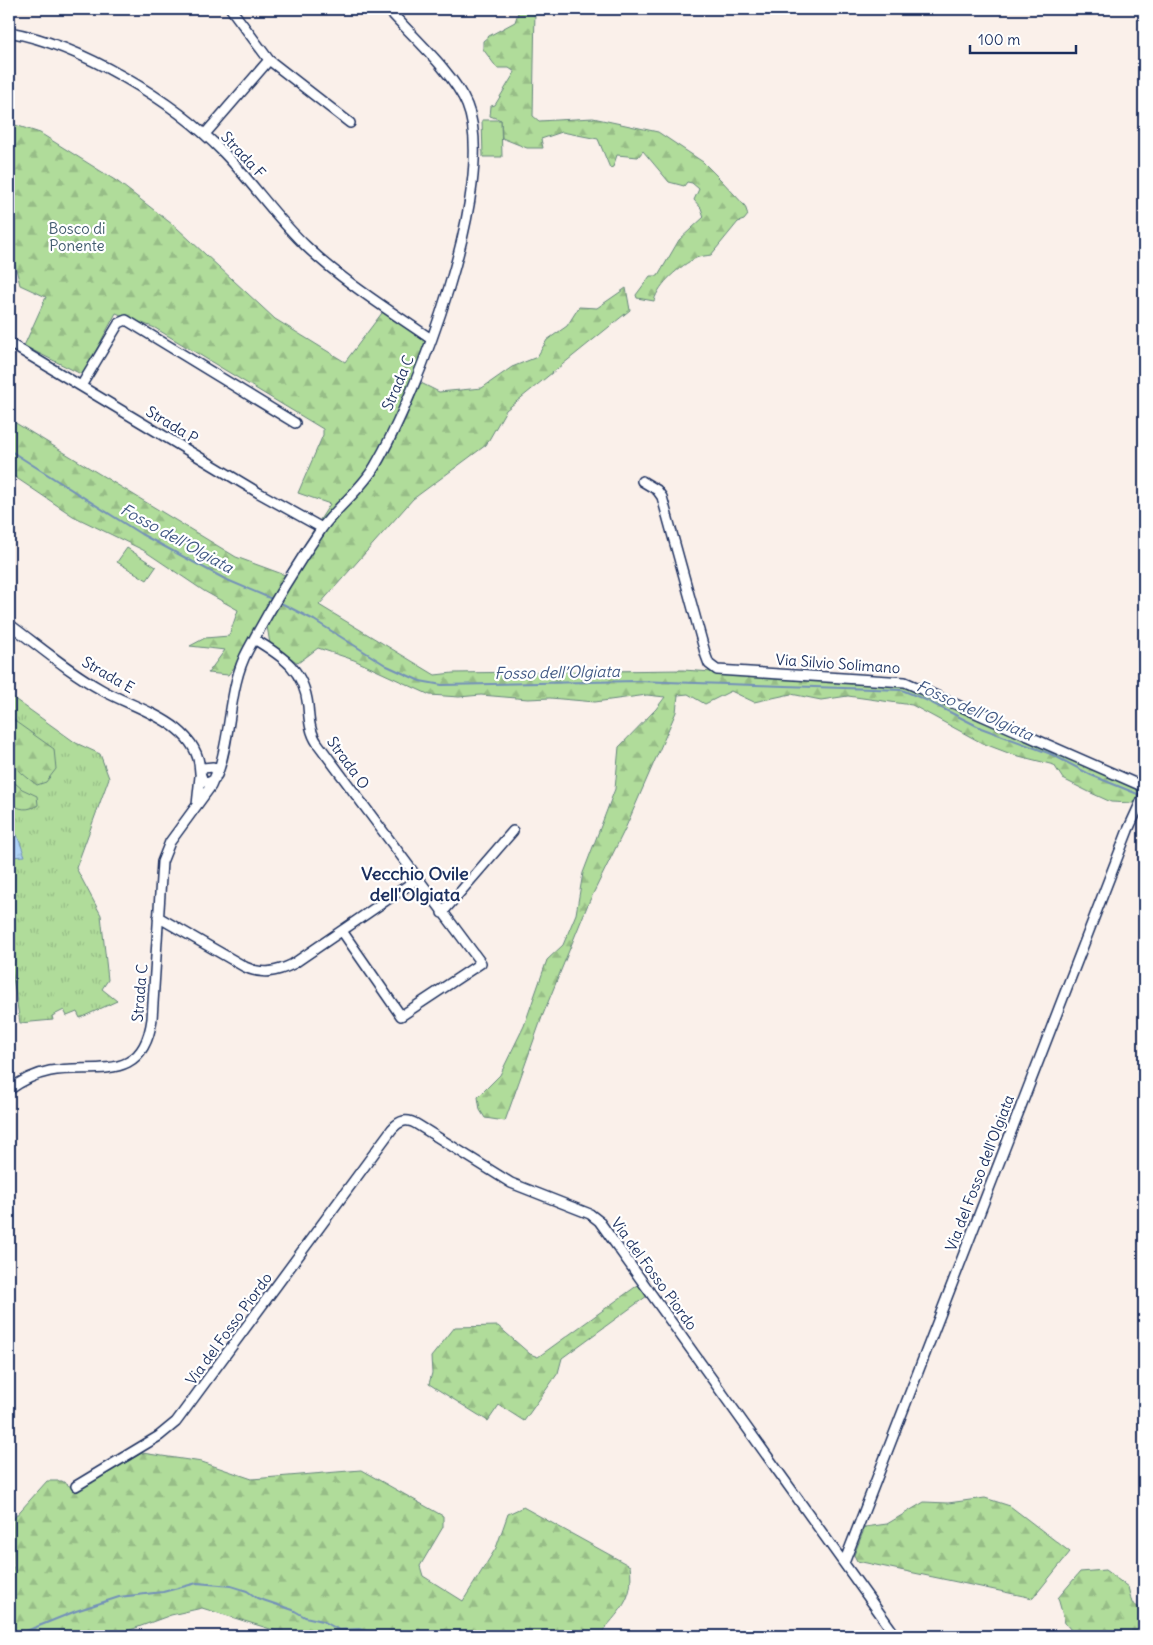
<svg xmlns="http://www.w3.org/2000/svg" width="1153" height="1645" viewBox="0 0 1153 1645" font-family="Delius,sans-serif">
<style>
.grass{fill:url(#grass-tufts);stroke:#66867c}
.forest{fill:url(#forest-firs);stroke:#66867c}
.pitch{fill:#b0dc9a;stroke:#66867c}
.water{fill:url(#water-ripples);stroke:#7391b9}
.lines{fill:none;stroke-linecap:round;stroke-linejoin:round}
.stream{stroke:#7391b9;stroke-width:2}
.street-casing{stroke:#1b2f5e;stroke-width:12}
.street{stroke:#fff;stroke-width:9}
.labels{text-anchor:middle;stroke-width:4.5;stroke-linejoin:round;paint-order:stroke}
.street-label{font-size:15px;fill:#1b2f5e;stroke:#fff}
.park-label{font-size:15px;fill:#405a6d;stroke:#fff}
.water-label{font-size:16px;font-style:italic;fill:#405884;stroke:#fff}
.quarter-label{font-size:18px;font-weight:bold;fill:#1b2f5e;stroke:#fff}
</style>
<defs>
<pattern id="grass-tufts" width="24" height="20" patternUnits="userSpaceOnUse" patternTransform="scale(1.25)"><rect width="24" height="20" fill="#b0dc9a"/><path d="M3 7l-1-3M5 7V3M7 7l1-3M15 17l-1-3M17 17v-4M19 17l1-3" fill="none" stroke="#97bd87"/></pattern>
<pattern id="forest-firs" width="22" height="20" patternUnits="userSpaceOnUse" patternTransform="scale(1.25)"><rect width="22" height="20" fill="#b0dc9a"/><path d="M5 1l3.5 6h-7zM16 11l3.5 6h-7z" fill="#97bd87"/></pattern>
<pattern id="water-ripples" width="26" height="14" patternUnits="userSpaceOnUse" patternTransform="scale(1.25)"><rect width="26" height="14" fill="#aed2f6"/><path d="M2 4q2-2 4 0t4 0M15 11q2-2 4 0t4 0" fill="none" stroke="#95b5d5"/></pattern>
</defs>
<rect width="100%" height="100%" fill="#faf0ea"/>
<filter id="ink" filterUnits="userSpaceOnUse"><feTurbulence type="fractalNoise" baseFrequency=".02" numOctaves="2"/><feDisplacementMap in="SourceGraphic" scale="10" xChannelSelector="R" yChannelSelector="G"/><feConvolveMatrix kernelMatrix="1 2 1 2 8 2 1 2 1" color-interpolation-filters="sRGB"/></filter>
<g filter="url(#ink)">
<!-- grass -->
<path class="grass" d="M9,695L76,743L100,754L109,778L76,868L101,915L108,980L102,989L117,1001L80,1018L77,1012L67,1016L64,1010L52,1016L53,1020L20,1023L9,951Z"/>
<!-- forest -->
<path class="forest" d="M517,9H535L533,116L539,121L593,118L658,132L703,162L722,181L745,206L748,215L744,220L738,222L711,255C706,256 700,256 696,258C680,266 659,283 654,301L637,298L636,295L650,276H658L679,240L704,217L701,208L694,200L699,189L692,183L687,182L684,186L669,182L643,151L638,157L617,155L613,167L610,168L598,139L562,132L541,139L543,148H527L502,138L501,120L490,116L491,106L495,105L515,72L509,68H497L483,49V41L489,36L515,22L518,13Z
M9,123L40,133L118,182L177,228L275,319L345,362L385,309L431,339L415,380L439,392L482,388L512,367L537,357L547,340L567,326L579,307L597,308L626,288L630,310L506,410L486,445L413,499L319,605L435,675L453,673L683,670L904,685L1144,790V813L1133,803L1111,802L1089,792L1063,779L1054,765L1011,754L982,743L912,705L848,696L821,700L791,694L754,702L731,691L705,704L688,694L678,695L676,712L625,829L588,904L542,1017L505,1121L485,1118L480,1110L478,1097L500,1075L524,1026L547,960L563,945L576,914L583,873L615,789L619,747L656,709L665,697L647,695L595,702L550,698L528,699L481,695L459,697L430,695L354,660L318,648L298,663L270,644L267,626L228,675L208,673L225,650L190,646L205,638L229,636L238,610L204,591L143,550L73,516L9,473V419L236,557L285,575L330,504L298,493L323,435V429L155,328L116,313L83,375L24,346L46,297L20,285L15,265L9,262Z
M12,716L16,722L54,749L56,769L46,782L37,785C2,759 9,758 9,717Z
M9,778L22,789L37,796L38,805C28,811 19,810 10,803Z
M638,1285L647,1296L562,1358L558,1373L524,1421L499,1405L488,1421L429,1384L432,1373L431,1357L455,1327L498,1326L530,1354L538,1357Z
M142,1453L202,1462L252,1479L361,1470L443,1516V1527L420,1566L423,1576L463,1601L496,1548L508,1514L523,1507L630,1566C635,1601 618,1611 599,1636H293L202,1608L171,1615L114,1636H9V1582L14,1566L13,1519L47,1481H62L77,1491Z
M985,1498L1010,1506L1070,1552L1033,1598L857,1561L854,1555L865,1527L887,1524L924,1502L948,1503Z
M1105,1570L1128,1587L1132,1603L1144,1611V1636H1076L1065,1623L1058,1598L1080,1572Z"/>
<!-- pitch -->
<path class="pitch" d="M482,120H501L502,157H483Z
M127,548L156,567L147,580L117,562Z"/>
<!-- water -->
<path class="water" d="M9,826L17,835L25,856L9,857Z"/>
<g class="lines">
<!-- stream -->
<path class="stream" d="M9,450L141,534L225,579L272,599
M279,602L314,620L387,666L420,681L442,685L637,681L902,690L926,700L981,728L1051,754L1091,775L1140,795
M14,1636L76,1611L119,1597L163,1592L197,1583L231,1586L247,1591L257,1598L293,1610L305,1617L323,1621L339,1630L359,1629L383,1636"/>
<!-- street casing -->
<g class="street-casing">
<path id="street" d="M231,9L269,60L350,123
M9,32C81,45 173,100 224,153C253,183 276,218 307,247C344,282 389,310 431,339
M205,134L269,60
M9,343L259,493L322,528
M81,386L119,323L126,320L295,423
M642,481L657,490L662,497L706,656L709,664L717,670L905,682L1144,787
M9,624C39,646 69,672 102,690C137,710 200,723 200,773
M254,639C284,657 304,670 308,706C309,720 310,733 318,744L481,963L401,1016L342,931
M217,775C232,736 228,686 248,650C270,609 295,567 322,528C338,506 361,490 375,466C417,395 499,183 467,105C454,73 411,35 388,9
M197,805L200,776
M442,913L513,831
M158,917L245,967C262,975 277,972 293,964L416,880
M9,1090C21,1081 35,1074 50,1071C95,1063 143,1085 152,1019L162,862L170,842L211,786L217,772L213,767L203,768L200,773L203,781L208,783L215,779
M76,1486L159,1436L176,1422L392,1129C400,1120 407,1118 418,1125L511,1183L590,1214L599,1221L896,1636
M844,1563L1128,830L1144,795"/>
</g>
<!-- street -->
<use href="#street" class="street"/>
</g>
</g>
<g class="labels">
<!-- street labels -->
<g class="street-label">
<text transform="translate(243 155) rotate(47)" y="5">Strada F</text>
<text transform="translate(398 383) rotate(-67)" y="5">Strada C</text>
<text transform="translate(172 425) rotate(31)" y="5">Strada P</text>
<text transform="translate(838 664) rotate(4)" y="5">Via Silvio Solimano</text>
<text transform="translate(108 675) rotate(30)" y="5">Strada E</text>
<text transform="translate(348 763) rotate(54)" y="5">Strada O</text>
<text transform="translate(140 993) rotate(-85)" y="5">Strada C</text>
<text transform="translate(980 1173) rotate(-69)" y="5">Via del Fosso dell'Olgiata</text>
<text transform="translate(654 1274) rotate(54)" y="5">Via del Fosso Piordo</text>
<text transform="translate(229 1329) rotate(-54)" y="5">Via del Fosso Piordo</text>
</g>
<!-- park labels -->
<g class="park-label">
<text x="77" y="234">Bosco di<tspan x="77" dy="17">Ponente</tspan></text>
</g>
<!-- water labels -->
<g class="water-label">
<text transform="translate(177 538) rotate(29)" y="6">Fosso dell’Olgiata</text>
<text transform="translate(557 672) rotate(-1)" y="6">Fosso dell’Olgiata</text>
<text transform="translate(975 710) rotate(24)" y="6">Fosso dell’Olgiata</text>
</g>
<!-- quarter labels -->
<g class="quarter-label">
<text x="415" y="880">Vecchio Ovile<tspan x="415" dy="21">dell'Olgiata</tspan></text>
</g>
</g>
<!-- margin -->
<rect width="1153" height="1645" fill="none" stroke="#fff" stroke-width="30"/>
<rect x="15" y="15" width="1123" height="1615" fill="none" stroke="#1b2f5e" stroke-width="2" filter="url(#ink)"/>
<!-- scale -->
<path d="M970 45v8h106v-8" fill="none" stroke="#1b2f5e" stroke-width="2.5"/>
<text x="978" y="45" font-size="15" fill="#1b2f5e" stroke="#ffffff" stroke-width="4" paint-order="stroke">100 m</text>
</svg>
